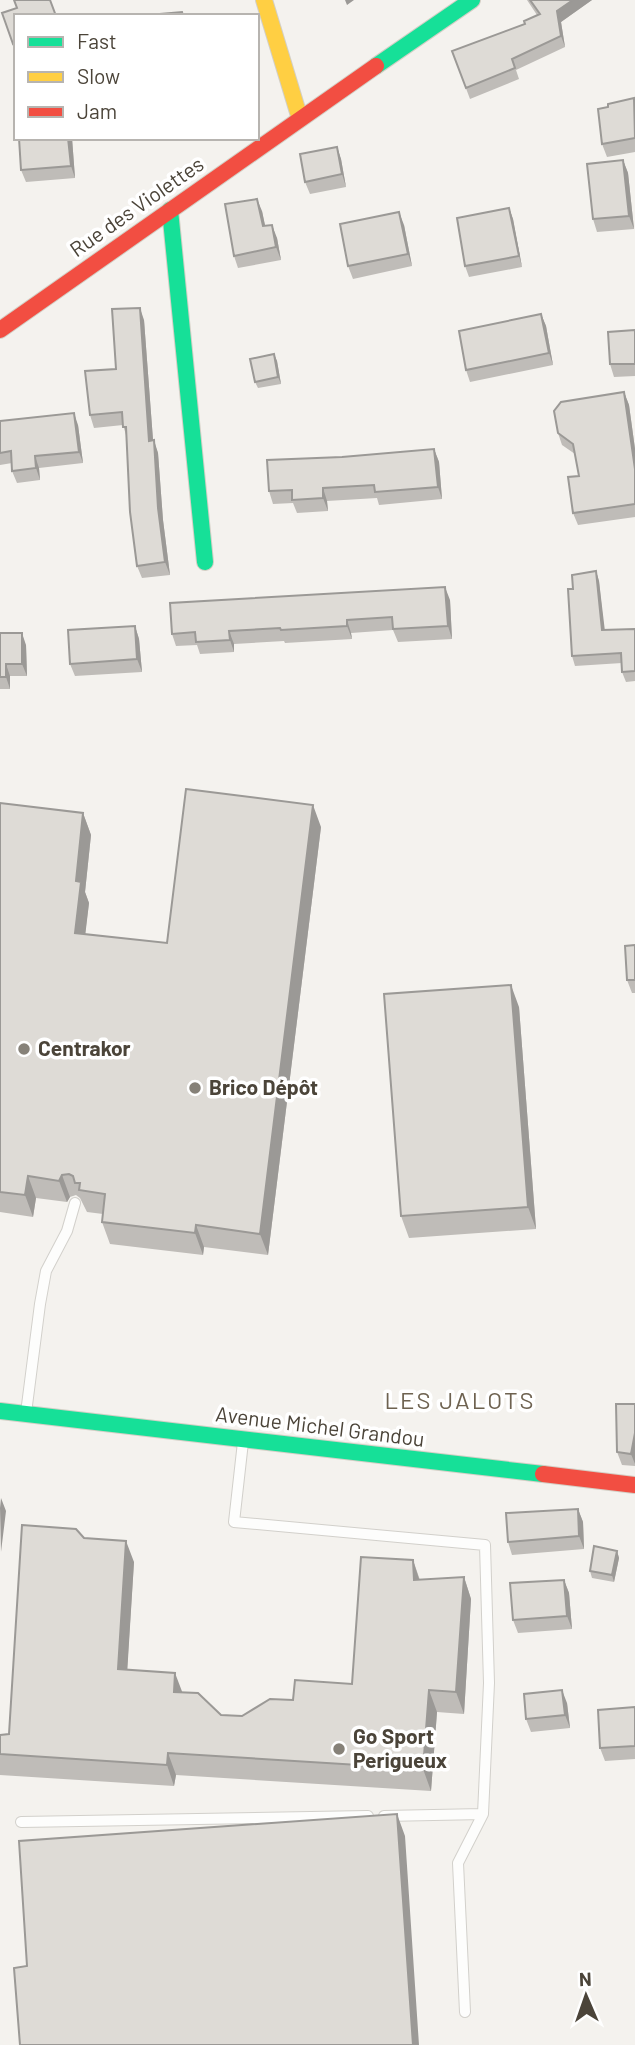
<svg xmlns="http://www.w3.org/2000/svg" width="635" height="2045" viewBox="0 0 635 2045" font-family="Barlow,sans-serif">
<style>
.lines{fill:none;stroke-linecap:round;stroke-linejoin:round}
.lane-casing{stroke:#d2d0cb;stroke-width:12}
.fast-casing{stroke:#d3cfc5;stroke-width:18}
.slow-casing{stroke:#d3cfc5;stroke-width:18}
.jam-casing{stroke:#d3cfc5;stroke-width:18}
.lane{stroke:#fdfdfc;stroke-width:10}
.fast{stroke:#16e098;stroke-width:16}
.slow{stroke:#ffcf43;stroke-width:16}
.jam{stroke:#f24e42;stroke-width:16}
.wall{fill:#bfbcb8}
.shaded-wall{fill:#9b9996}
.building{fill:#dedbd6;stroke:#9b9996;stroke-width:2}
.poi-dot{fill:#868178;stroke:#fff;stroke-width:2.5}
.labels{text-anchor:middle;stroke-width:7;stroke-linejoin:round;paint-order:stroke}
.street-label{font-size:21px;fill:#4b4439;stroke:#fff}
.poi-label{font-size:21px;font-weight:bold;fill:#4b4439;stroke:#fff;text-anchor:start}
.quarter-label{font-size:24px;letter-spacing:2px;fill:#6e6250;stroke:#fff}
</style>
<rect width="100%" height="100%" fill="#f4f2ee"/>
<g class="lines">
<!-- lane casing -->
<g class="lane-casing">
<path id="lane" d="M26,1413L40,1304L46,1271L67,1231L75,1203
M243,1442L234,1522L485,1545L489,1683L483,1814L458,1863L465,2012
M384,1816L483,1814
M21,1822L368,1816"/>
</g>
<!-- fast casing -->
<g class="fast-casing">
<path id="fast" d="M376,66L472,0
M170,210L205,562
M0,1411L543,1474"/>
</g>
<!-- slow casing -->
<g class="slow-casing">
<path id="slow" d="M264,0L300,119"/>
</g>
<!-- jam casing -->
<g class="jam-casing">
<path id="jam" d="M0,330L376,66
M543,1474L635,1485"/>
</g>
<!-- lane -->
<use href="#lane" class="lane"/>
<!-- fast -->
<use href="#fast" class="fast"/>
<!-- slow -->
<use href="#slow" class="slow"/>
<!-- jam -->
<use href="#jam" class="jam"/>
</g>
<!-- wall -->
<path class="wall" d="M527,0H592L561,22L565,47L516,70L519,79L470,99L452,51L525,24L537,15Z
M634,98L635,101V152L607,157L602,144L608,107Z
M19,138H72L75,178L26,182L21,170Z
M337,147L341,159L346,187L310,194L305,182Z
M623,160L628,173L634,229L597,232L593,219Z
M509,208L513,219L522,267L469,277L465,266Z
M262,211L265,226L277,238L281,260L238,268L234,256Z
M404,225L412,266L353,279L348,266Z
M541,314L546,326L553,365L470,382L466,370Z
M144,320L153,440L158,453L163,520L170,575L142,578L137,566L126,435L123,425L94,428L90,415Z
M635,330V376L614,377L610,364Z
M274,354L277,361L281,384L258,388L255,382Z
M624,392L629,405L635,449V517L578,525L573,513L579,476L575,454L562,445L558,433Z
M0,421L78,425L83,463L39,468L40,480L17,483L12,471V463L0,465Z
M434,449L439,462L442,499L379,505L377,498L327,501L328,511L297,513L293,503L273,504L269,491L342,457Z
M596,571L599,581L604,630L635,629V681L626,682L622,672V663L575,666L572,656L573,589Z
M450,600L452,639L398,642L393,630L351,633L352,639L285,643L284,641L234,644V652L200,654L197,645L176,646L172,634Z
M135,626L139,639L142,672L75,676L70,664Z
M0,633L26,645L27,676H10V689H0Z
M0,803L83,813L91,835L85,892L89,903L85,934L167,943L321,827L268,1255L204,1247L203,1255L110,1244L102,1222L103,1214L87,1212L80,1198L76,1195L70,1197L67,1202L36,1198L33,1217L0,1212Z
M635,945V993H632L627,980Z
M519,1007L536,1229L409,1238L401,1216Z
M635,1404V1466L622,1465L617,1452Z
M578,1509L583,1522L584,1549L512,1555L508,1542Z
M84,1538L134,1562L127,1670L182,1693L221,1715L242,1716L293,1700L352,1684L413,1560L420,1580L464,1577L471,1599L464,1714L437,1712L431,1791L176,1775L174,1786L0,1775V1735L9,1734Z
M617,1551L619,1558L614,1582L592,1578L590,1571Z
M564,1580L569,1593L572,1629L518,1633L513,1620Z
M567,1703L570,1728L531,1732L526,1719Z
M635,1707V1759L605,1761L600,1748Z"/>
<!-- shaded-wall -->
<path class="shaded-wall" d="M345,0H354L347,5Z
M573,0H592L561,22L565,47L561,36L557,11Z
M68,138H72L75,178L71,166Z
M337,147L341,159L346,187L342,174Z
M623,160L628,173L634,229L629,216Z
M257,199L262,211L268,239L263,226Z
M509,208L513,219L522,267L519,256Z
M399,212L404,225L412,266L408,254Z
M272,225L277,238L281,260L276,247Z
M140,308L144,320L154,453L149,441Z
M541,314L546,326L553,365L549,353Z
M274,354L277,361L281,384L278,377Z
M624,392L629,405L635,449V469Z
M74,413L78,425L83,463L79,452Z
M154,440L158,453L163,520L170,575L165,562L158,508Z
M434,449L439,462L442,499L438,487Z
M35,456L39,468L40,480L36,468Z
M323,488L327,501L328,511L323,498Z
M596,571L599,581L606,640L602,630Z
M445,587L450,600L452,639L448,626Z
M347,620L351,633L352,639L347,626Z
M135,626L139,639L142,672L137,659Z
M229,631L234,644V652L230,640Z
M22,633L26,645L27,676L22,664Z
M6,664L10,676V689L6,677Z
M313,805L321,827L268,1255L260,1234Z
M83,813L91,835L85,892L89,903L83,954L75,933L76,881Z
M511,985L519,1007L536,1229L528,1207Z
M62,1175L70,1197L67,1202L59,1181Z
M28,1176L36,1198L33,1217L25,1195Z
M196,1225L204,1247L203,1255L195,1233Z
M635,1433V1464L631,1454Z
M1,1498L6,1511L1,1552L0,1508Z
M578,1509L583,1522L584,1549L579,1536Z
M126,1541L134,1562L126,1691L118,1669Z
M617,1551L619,1558L614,1582L612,1575Z
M413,1560L420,1582L414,1580Z
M464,1577L471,1599L464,1714L456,1692Z
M564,1580L569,1593L572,1629L567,1616Z
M175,1673L183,1694L174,1692Z
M429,1690L437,1712L431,1791L423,1769Z
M562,1690L567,1703L570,1728L565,1715Z
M168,1753L176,1775L174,1786L167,1765Z
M397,1814L405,1836L419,2045H413Z"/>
<!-- building -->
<path class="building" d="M14,0H50L56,16H16V42L13,44L2,13L17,8Z
M530,0H573L557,11L561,36L512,59L515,68L466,88L452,51L525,24L524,21L540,14Z
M182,12L183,16H159L158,14Z
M16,83V106L14,84Z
M634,98L635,138L602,144L598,109L608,107V104Z
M19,138H68L71,166L21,170Z
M337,147L342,174L305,182L300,154Z
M623,160L629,216L593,219L587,164Z
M257,199L263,226L272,225L276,247L234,256L225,204Z
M509,208L519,256L465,266L457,218Z
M399,212L408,254L348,266L340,224Z
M140,308L149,441L154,440L158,508L165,562L137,566L130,512L126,427H123L122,412L90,415L85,371L116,369L112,309Z
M541,314L549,353L466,370L459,331Z
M635,330V364H610L608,332Z
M274,354L278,377L255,382L250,359Z
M624,392L635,469V504L573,513L568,477L579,476L573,444L558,433L554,411L561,402Z
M74,413L79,452L35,456L36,468L12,471L11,451L0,453V421Z
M434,449L438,487L375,492L374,485L323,488V498L292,500V490L269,491L267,460L342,457Z
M596,571L602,630L635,629V671L622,672L621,653L572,656L568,589H573L572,575Z
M445,587L448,626L393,629L392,617L347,620V626L281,630L280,628L229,631L230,640L196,642L195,632L172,634L170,603Z
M135,626L137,659L70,664L68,630Z
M0,633H22V664H6V677H0Z
M186,789L313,805L260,1234L196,1225L195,1233L102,1222L105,1194L79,1190L80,1183H75L73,1176L69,1174L62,1175L59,1181L28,1176L25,1195L0,1192V803L83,813L76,881L81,882L75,933L167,943Z
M635,945V980H627L625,946Z
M511,985L528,1207L401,1216L384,994Z
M616,1404H635V1433L631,1454L617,1452Z
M578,1509L579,1536L508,1542L506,1513Z
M22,1525L76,1529L84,1538L126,1541L118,1669L175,1673L174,1692L198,1693L221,1715L242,1716L270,1699L293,1700L295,1680L352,1684L361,1557L413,1560L414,1580L464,1577L456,1692L429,1690L423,1769L168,1753L167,1765L0,1754V1735L9,1734Z
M594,1546L617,1551L612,1575L590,1571Z
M564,1580L567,1616L513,1620L510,1583Z
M562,1690L565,1715L526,1719L524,1694Z
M635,1707V1746L600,1748L598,1710Z
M397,1814L413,2045H20L14,1968L27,1966L19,1841Z"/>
<!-- markers -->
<g class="poi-dot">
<circle cx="24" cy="1049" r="7"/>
<circle cx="195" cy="1088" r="7"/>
<circle cx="339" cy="1749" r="7"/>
</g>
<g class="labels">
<!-- street labels -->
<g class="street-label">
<text transform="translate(137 207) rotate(-35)" y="7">Rue des Violettes</text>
<text transform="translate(320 1427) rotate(7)" y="7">Avenue Michel Grandou</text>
</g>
<!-- poi labels -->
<g class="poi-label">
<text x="38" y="1056">Centrakor</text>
<text x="209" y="1095">Brico Dépôt</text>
<text x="353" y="1744">Go Sport<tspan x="353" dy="24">Perigueux</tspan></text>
</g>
<!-- quarter labels -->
<g class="quarter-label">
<text x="460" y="1409">LES JALOTS</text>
</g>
</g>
<!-- legend -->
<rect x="14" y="14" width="245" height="126" fill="#ffffff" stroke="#b7b4b0" stroke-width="2"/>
<rect x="28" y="37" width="35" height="10" fill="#16e098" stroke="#b7b4b0" stroke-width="2"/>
<text x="77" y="49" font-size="21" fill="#4b4439">Fast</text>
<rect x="28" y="72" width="35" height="10" fill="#ffcf43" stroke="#b7b4b0" stroke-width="2"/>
<text x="77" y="84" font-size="21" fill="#4b4439">Slow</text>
<rect x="28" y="107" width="35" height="10" fill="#f24e42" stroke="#b7b4b0" stroke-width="2"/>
<text x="77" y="119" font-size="21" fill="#4b4439">Jam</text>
<!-- north arrow -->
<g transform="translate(586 1996) rotate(358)" stroke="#ffffff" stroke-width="5" paint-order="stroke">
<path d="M0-5L12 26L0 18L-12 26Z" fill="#4b4439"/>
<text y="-10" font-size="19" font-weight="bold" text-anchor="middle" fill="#4b4439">N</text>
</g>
</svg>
